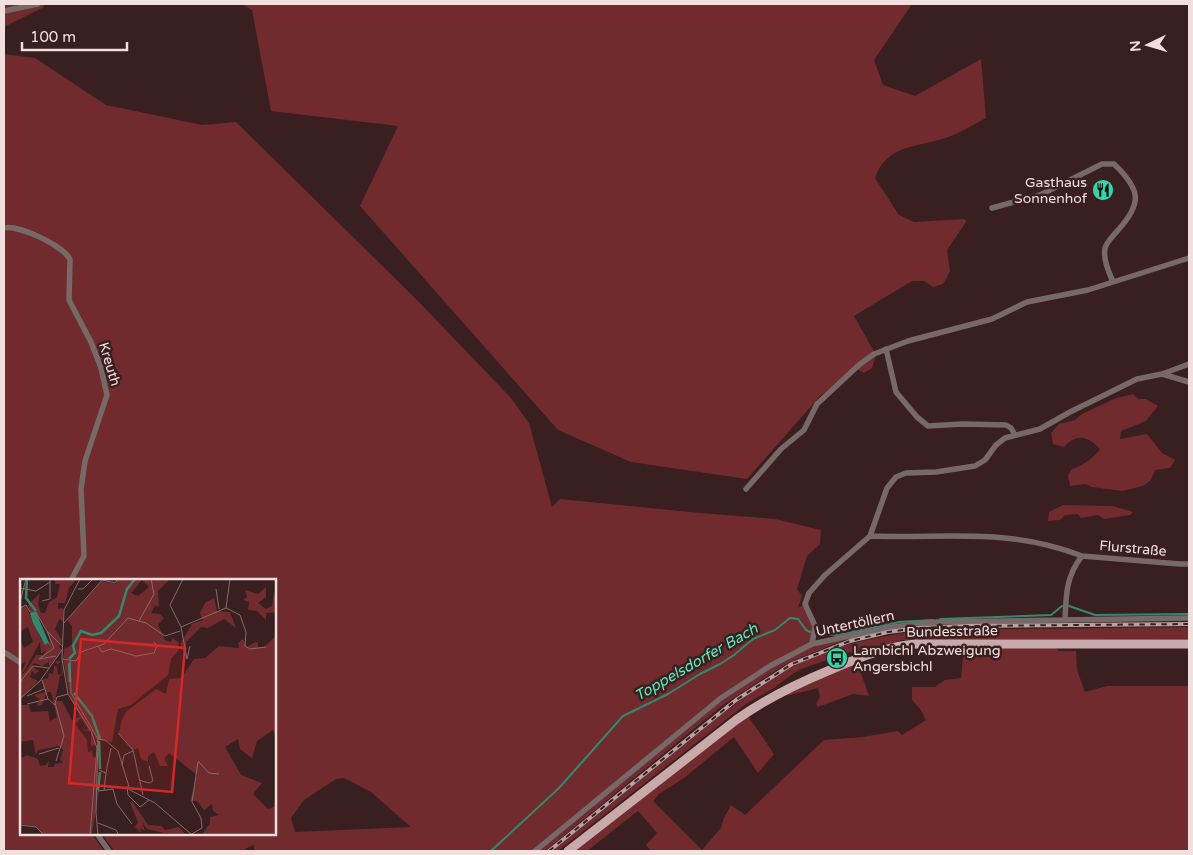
<svg xmlns="http://www.w3.org/2000/svg" width="1193" height="855" viewBox="0 0 1193 855" font-family="'Varela Round',sans-serif">
<style>
.green{fill:#712b2e;fill-rule:evenodd}
.lines{fill:none;stroke-linecap:round;stroke-linejoin:round}
.stream{stroke:#33896e;stroke-width:2}
.minor{stroke:#776968;stroke-width:5.5}
.primary{stroke:#c7aaa9;stroke-width:9}
.rail-casing{stroke:#b6a2a1;stroke-width:4}
.rail{stroke:#391f1f;stroke-width:2;stroke-dasharray:5.5;stroke-linecap:butt}
.labels{text-anchor:middle;stroke-width:5;stroke-linejoin:round;paint-order:stroke}
.poi-label{font-size:14px;fill:#f1dfde;stroke:#391f1f;text-anchor:end}
.street-label{font-size:14px;fill:#f1dfde;stroke:#391f1f}
.water-label{font-size:15px;font-style:italic;fill:#54eebf;stroke:#391f1f}
.inset-river{fill:none;stroke:#33896e;stroke-width:2.5}
.inset-road{fill:none;stroke:#836c6b;stroke-width:1}
.view{fill:#d62828;fill-opacity:0.15;stroke:#d62828;stroke-width:2.5}
.inset-edge{fill:none;stroke:#f1dfde;stroke-width:2.5}
</style>
<rect width="100%" height="100%" fill="#391f1f"/>
<!-- green -->
<path class="green" d="M4,4H44V7L4,27Z
M242,4H912L874,60L883,85L915,96L981,59L986,118C974,124 961,133 948,137C919,148 887,143 875,178L899,215L914,222L965,219L966,222L947,250L950,271L943,284L933,287L924,281H912L854,316L876,355L872,368L864,373L857,369L820,396L747,479L631,462L558,430L360,206L398,126L271,111L252,10Z
M4,54L35,58L106,105L202,125L236,122L416,299L511,398L529,423L552,507L560,499L700,513L775,519L821,530L820,544L807,556L797,589L802,596L798,608L805,604L814,620L812,643L850,636L840,642L797,659L781,667L723,705L545,851H254V845L245,849L247,851H114L102,834H275V580H21V834H92L104,851H4ZM344,778L371,792L411,827L295,832L291,818L304,800L336,779Z
M1133,394L1138,399H1146L1158,406L1146,421L1121,431L1120,439L1147,434L1162,453L1175,460L1170,468L1155,470L1151,480L1143,486L1122,491L1092,487L1085,484L1070,486L1068,475L1072,469C1082,466 1094,458 1100,449C1088,436 1077,433 1064,447L1053,444L1051,433L1059,424L1075,420L1082,414L1116,398Z
M1063,505L1113,506L1133,512L1130,515L1104,519L1098,515L1081,518L1078,514L1065,515L1060,520L1048,521L1049,512Z
M1189,627V639L902,640L869,649L850,652L801,669L791,675L774,688L746,704L558,851H552L727,710C750,694 773,676 798,663C835,644 883,636 924,630Z
M964,644H1055L1058,651H1076L1077,670L1085,692L1107,686H1189V851H651L646,845L657,833L638,811L587,851H568L746,713L774,754L758,773L734,737L684,778L659,794L653,801L702,850L721,828L724,818L731,805L745,815L824,740L863,737L898,731L902,735L926,720L920,709L912,700V687H935L945,680L961,678Z
M856,659L869,696L853,694L818,707L816,704L820,697L818,688L791,695L772,696Z"/>
<g class="lines">
<!-- stream -->
<path class="stream" d="M1069,606L1095,615L1189,614
M940,619L1051,615L1062,606
M818,634L837,635L899,622L933,620
M491,851L559,788L623,716L668,694L700,674L720,664L734,655L753,639L775,630L790,618L798,619L806,630L810,632"/>
<!-- minor -->
<path class="minor" d="M4,11L38,4
M992,208L1040,195L1102,164H1114C1140,189 1143,202 1119,229C1114,235 1107,241 1105,248C1103,260 1109,272 1113,282
M4,228C18,224 66,247 70,260L69,300L91,342L101,368L107,395L85,461L81,489L84,556L71,580
M886,349L896,392L917,417L928,426L962,424L1006,425L1011,428L1015,435
M1162,374L1189,382
M746,489L781,449L804,430L817,404L860,364L874,354L908,341L992,319L1027,302L1088,290L1189,258
M870,536C946,539 1008,527 1082,556
M1065,620C1066,595 1066,576 1082,556L1180,564H1189
M812,644L815,626L805,604L809,593L825,575L870,536L887,488L896,477L906,473L936,472L975,466L985,460L996,445L1005,438L1040,429L1070,412L1137,379L1162,374L1189,364
M4,652L21,663
M97,834L109,851
M535,851L721,698L770,666L812,644L892,627L937,622L1189,618"/>
<!-- primary -->
<path class="primary" d="M568,851L736,720C765,699 796,684 830,670C859,658 886,646 917,644H1189"/>
<!-- rail casing -->
<g class="rail-casing">
<path id="rail" d="M549,851L736,700L792,664L850,641L888,632L919,628L967,626L1189,624"/>
</g>
<!-- rail -->
<use href="#rail" class="rail"/>
</g>
<!-- icons -->
<defs>
<g id="restaurant-disc" transform="scale(1.125)"><circle r="9.5" fill="#34d4a8" stroke="#391f1f"/><path d="M-5-6h1v4h1v-4h1v4h1v-4h1v5L-1.5 .5V6h-2V.5L-5-1ZM5-6V6H3V1.5H1.5Q1.5-4 5-6Z" fill="#111"/></g>
<g id="bus-disc" transform="scale(1.125)"><circle r="9.5" fill="#34d4a8" stroke="#391f1f"/><path d="M-5-6H5V4H4V6H2V4H-2V6H-4V4H-5ZM-3.5-4V0h7V-4ZM-3.5 1.2v1.5H-2V1.2ZM2 1.2v1.5H3.5V1.2Z" fill="#111"/></g>
</defs>
<g fill-rule="evenodd">
<use href="#restaurant-disc" x="1103" y="190"/>
<use href="#bus-disc" x="837" y="658"/>
</g>
<g class="labels">
<!-- poi labels -->
<g class="poi-label">
<text x="1087" y="187">Gasthaus<tspan x="1087" dy="16">Sonnenhof</tspan></text>
<text x="853" y="655" text-anchor="start">Lambichl Abzweigung<tspan x="853" dy="16">Angersbichl</tspan></text>
</g>
<!-- street labels -->
<g class="street-label">
<text transform="translate(110 364) rotate(73)" y="5">Kreuth</text>
<text transform="translate(1133 548) rotate(5)" y="5">Flurstraße</text>
<text transform="translate(855 623) rotate(-12)" y="5">Untertöllern</text>
<text transform="translate(952 631) rotate(-1)" y="5">Bundesstraße</text>
</g>
<!-- water labels -->
<g class="water-label">
<text transform="translate(696 662) rotate(-30)" y="5">Toppelsdorfer Bach</text>
</g>
</g>
<!-- overview -->
<g transform="translate(20 579)">
<rect width="256" height="256" fill="#391f1f"/>
<path d="M35,0H57L49,9L45,24H38V30L43,29V42L39,40L35,50L42,61L39,68L42,71L29,88V83L22,87L14,84L12,87L19,92L15,95L12,92L10,98L18,102L0,120L1,96L6,92L16,76H23L26,71L21,74L20,63L5,91L0,96L6,83L0,85V61L4,69L13,63L8,48L0,52V29L6,27L21,60L27,65L30,62L26,51L16,32H10L8,26L20,14L18,25L21,34H25L29,23L37,18L40,5H35ZM98,0H107L103,11L107,0H150L138,12L139,28L135,26L131,34L140,35L144,39L138,46L145,61L151,63L152,59L159,63L158,72L151,80L148,96L111,126L98,130L92,163L79,161L76,211L79,212L72,256H25L15,247L0,245V180L7,176L18,180L20,187L26,186L29,181L28,188H34L35,185L43,184L40,180L43,171L40,167L18,171L16,176L13,161L0,163V126H9L11,133L28,132L30,142L37,138L31,113H27L22,126L18,127L17,124L21,122L14,116L25,113L22,101L28,99L29,94L33,95L34,87H37L38,96L42,95L41,83L37,86L36,82H40L41,83L43,94L42,96L40,97L35,122H42L52,141L60,138L50,118L43,80L45,67L46,70L52,65V47L47,41L82,2L96,5ZM122,1L129,8L118,17L111,14ZM61,139L68,150L63,152H71V167L76,166L73,155L75,159L77,165V179L73,178L72,172L68,173L67,161L55,145ZM246,8V18L238,24L246,30L252,27L254,12L257,33L246,34V41L237,32L228,31L229,23L223,21L227,18L225,11L238,15ZM194,19L197,32L210,33L216,49L204,40L188,49L181,48L166,63V74H164L160,65L165,57L172,45L183,41L180,34L185,24ZM256,57V157L253,151L237,162L232,179L220,170L218,160L205,168L221,196L242,204L233,215L248,230L256,227V256H187L183,254L190,244V238L199,236L193,232L192,225L184,231L177,222H170L177,196L149,174L144,179L148,187H140L134,173L128,177V183L121,180L118,169L113,171L99,154L102,140L107,132L136,110L146,115L149,100L161,99L174,80L185,79L199,67L219,69L218,64L223,60L227,68L235,63L238,64V69L244,68ZM112,222L128,246L142,247L145,251L159,248L165,255L144,254L127,250L122,243L125,252L120,249L121,254L115,248L118,243L110,224Z" fill="#712b2e" fill-rule="evenodd"/>
<path d="M16,33L29,64L32,68L28,64L25,66L13,44L10,34Z" fill="#33896e"/>
<path class="inset-river" d="M7,0L6,19L16,32M49,80L55,74L53,67L61,52L72,56L81,54L99,37L107,10L115,0M49,84L50,103M54,114L72,137L80,160M79,162L80,190M78,211L80,193"/>
<path class="inset-road" d="M60,0L44,31L42,80L48,115L71,152L77,169L70,256M83,1L95,4L98,0M0,9L16,12L30,3M58,10H63L73,0M196,10L199,30M22,22L30,20V0M0,23L6,0M0,29L6,26L10,33H16L26,51L42,67M206,29L220,36L226,53L225,67L230,70L246,68M206,29L210,0M119,42L134,15L131,0M44,44L83,0M161,48L150,26L163,0M27,52L34,69L19,80L36,77M78,67L82,73L91,70L116,77L134,74L137,67L134,63M170,67L167,80L161,48L206,29M42,80L56,82L61,73L84,65L108,39L126,44L145,57L160,52M50,81L51,114L78,160L76,234L78,256M22,101L28,120L35,126M0,103L13,87L29,89M7,117L24,110M0,120L20,102L42,71M7,125L28,120M98,154L113,171L123,216M78,160L85,161L98,172L110,211L135,224L171,255M0,165V194M19,175L39,169M36,182L44,157L35,124L37,118L48,115M178,182L189,194L199,195M102,187L104,176L113,172M79,191L86,194L84,211M86,194L91,169M119,201L129,204L133,202L129,187M107,207L108,216L120,228L129,221M78,212L93,210L97,225L112,245M78,244L96,251L99,256M0,246L16,248L24,256M170,256L182,249L181,239L172,223L178,183"/>
<path class="view" d="M61,60L165,69L152,213L49,204Z"/>
<rect width="256" height="256" class="inset-edge"/>
</g>
<!-- border -->
<rect width="1193" height="855" fill="none" stroke="#f1dfde" stroke-width="10"/>
<!-- north arrow -->
<g transform="translate(1148 45) rotate(265)" stroke="#391f1f" stroke-width="4" paint-order="stroke">
<path d="M0-4L9 19L0 12L-9 19Z" fill="#f1dfde"/>
<text y="-8" font-size="14" font-weight="bold" text-anchor="middle" fill="#f1dfde">N</text>
</g>
<!-- scale -->
<path d="M22 42v8h105v-8" fill="none" stroke="#f1dfde" stroke-width="2.5"/>
<text x="30" y="42" font-size="15" fill="#f1dfde" stroke="#391f1f" stroke-width="4" paint-order="stroke">100 m</text>
</svg>
